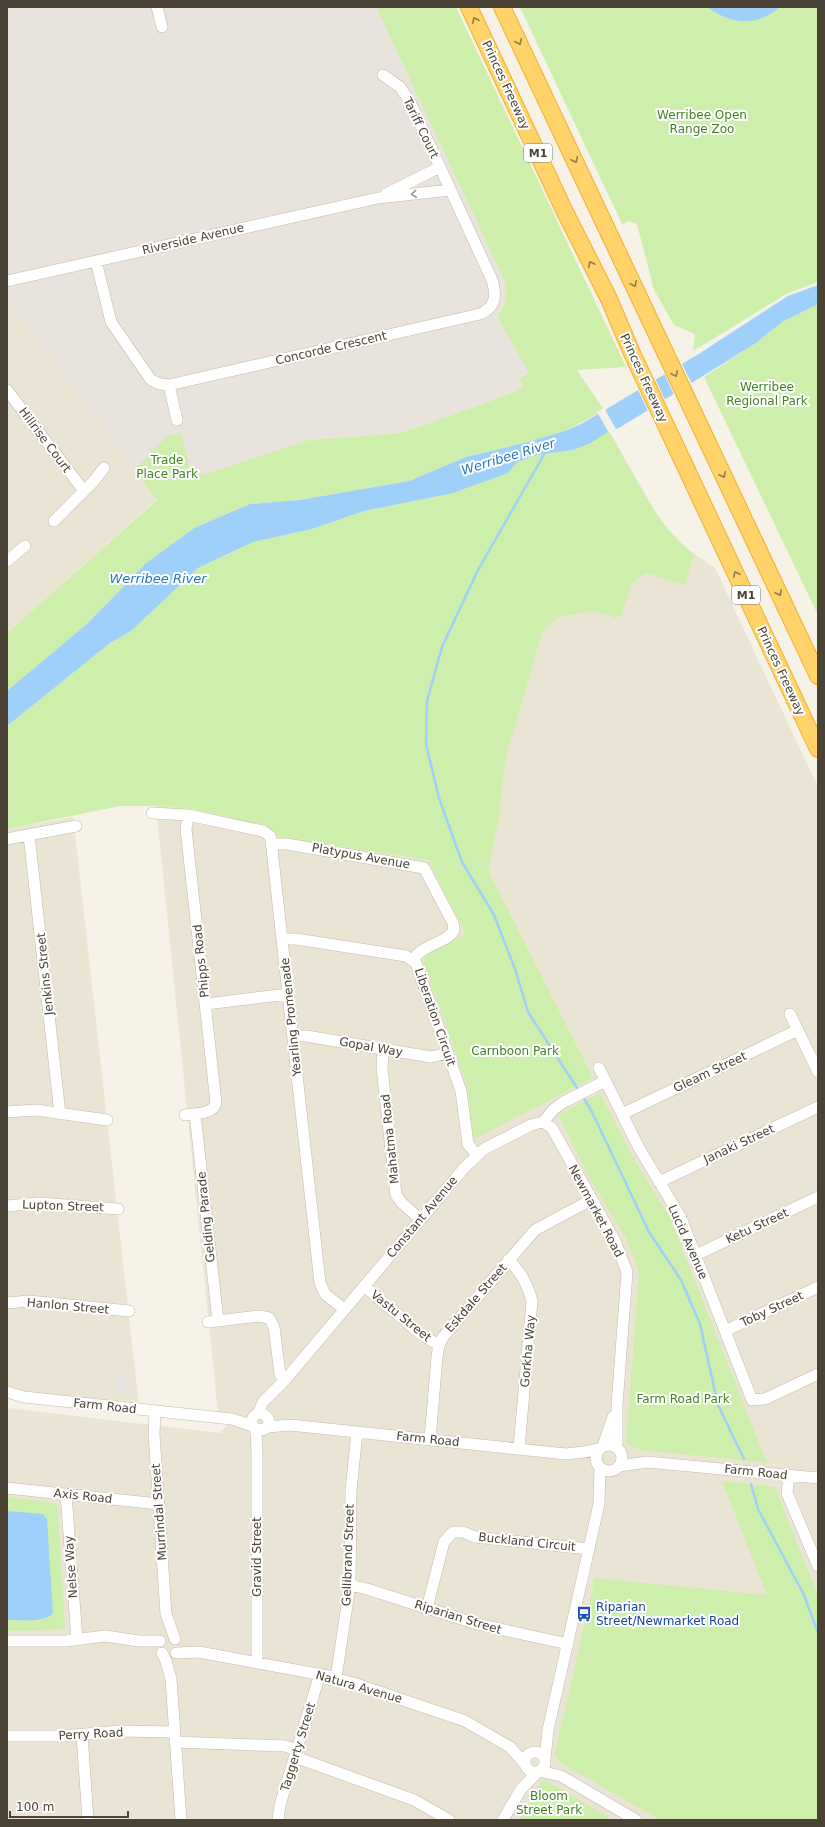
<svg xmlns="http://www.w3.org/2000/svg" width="825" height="1827" viewBox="0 0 825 1827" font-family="'DejaVu Sans',sans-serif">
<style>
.residential{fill:#eae4d5}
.industrial{fill:#e8e3dc}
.green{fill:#ceeeac}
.parking{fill:#e6e4e0}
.water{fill:#9ed0f9}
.pier{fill:#f6f2e8}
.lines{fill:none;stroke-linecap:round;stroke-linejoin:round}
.stream{stroke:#9ed0f9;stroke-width:2.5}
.minor-casing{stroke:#c2bba9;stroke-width:12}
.highway-casing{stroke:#efae28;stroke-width:18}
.minor{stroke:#fff;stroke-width:11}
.highway{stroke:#ffd369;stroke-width:16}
.oneway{stroke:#927d4a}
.oneway2{stroke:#9b9890}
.labels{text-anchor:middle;stroke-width:4;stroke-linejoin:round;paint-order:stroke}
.shield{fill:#fff;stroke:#807b72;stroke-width:1}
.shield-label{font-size:11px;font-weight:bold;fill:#4a4335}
.street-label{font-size:12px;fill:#4a4335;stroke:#fff}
.park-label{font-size:12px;fill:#428321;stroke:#fff}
.transit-label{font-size:12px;fill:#164399;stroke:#fff;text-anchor:start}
.water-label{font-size:13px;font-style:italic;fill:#2178c3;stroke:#fff}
</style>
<rect width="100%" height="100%" fill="#f6f2e8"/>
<!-- residential -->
<path class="residential" d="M7,300L157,499L7,633Z
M609,431L655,511L667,530L686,548L715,568L818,787V1820H7V1408L220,1433L236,1416L218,1413L156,806L190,809L225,816L198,568Z
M73,817L139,1405L48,1395L7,1388V829Z"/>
<!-- industrial -->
<path class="industrial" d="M7,7H376L504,280L506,290L505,300L497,316L530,374L519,379L523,388L475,407L400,433L310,440L157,499L7,300Z"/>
<!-- green -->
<path class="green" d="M376,7H456L626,367L577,370L604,410L568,430L524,443L466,457L409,481L300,500L250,504L194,528L145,564L88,623L7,691V633L157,500L135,469L167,436L181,433L192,478L310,440L400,433L475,407L523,388L519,379L529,373L497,316C506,305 508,293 504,280Z
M520,7H818V282L788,293L693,351L695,334L674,325L654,290L637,224L629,221L622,224Z
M818,304V615L704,377L756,343L782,322Z
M609,431C634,474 654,524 694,554L685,585L645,573L631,585L621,616L616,618L593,611L558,617L542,633L505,760L499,819L488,870L593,1078L476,1138L473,1136L468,1089L423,960L425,955L466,934L428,860L280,837L268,827L225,816L190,809L156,806H120L7,829V726L110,643L131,631L198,568L253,542L312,529L364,511L453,493L508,473L516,463L523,460L537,455L572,450Z
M600,1093L633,1157L670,1218L767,1463L640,1450L626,1443L639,1272L627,1240L591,1181L558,1115Z
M722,1481L775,1487L818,1596V1820H660L559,1762L555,1753L595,1578L767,1595Z
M7,1497L55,1503L57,1505L65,1628L53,1630L7,1631Z
M546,1781L608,1817L606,1820H519L541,1782Z"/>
<!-- parking -->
<path class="parking" d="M117,1371L122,1372L124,1378L131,1379L129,1394L115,1393Z
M588,1576L590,1577L580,1624L577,1625Z
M567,1667L570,1669L556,1729H553Z
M583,1778L615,1796L612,1802L581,1784Z
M514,1786L517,1787L500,1816L498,1814Z
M525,1791L528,1792L512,1820H508Z"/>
<!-- water -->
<path class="water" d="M707,7H780C756,27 732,25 707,7Z
M818,285V304L782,322L756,343L619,428L609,431L589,444L572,450L537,455L523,460L516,463L508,473L453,493L364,511L312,529L253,542L198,568L131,631L110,643L7,726V691L88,623L145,564L194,528L250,504L300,500L409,481L466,457L524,443L568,430L583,423L697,355L788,296Z
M7,1511L43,1514L47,1519L53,1613C46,1623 19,1620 7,1620Z"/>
<!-- pier -->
<path class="pier" d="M681,362L693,386L675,397L664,373Z
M655,378L666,402L649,413L637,388Z
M604,408L617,431L609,433L597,412Z"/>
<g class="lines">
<!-- stream -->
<path class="stream" d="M546,451L478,570L442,647L427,701L426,744L439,798L462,862L494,915L515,969L528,1012L579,1091
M583,1097L592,1112L649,1232L681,1280L700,1324L718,1405L744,1459
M751,1484L758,1509L804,1595L818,1633"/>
<!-- minor casing -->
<g class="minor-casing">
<path id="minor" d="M157,7L162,27
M386,194L440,167
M96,261L111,322L151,380L160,384L169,385L480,314C496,307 497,295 492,280L410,102L400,87L383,75
M7,281L378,198L450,190
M169,385L177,420
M7,390L84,491
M54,521L93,482L104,468
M7,561L25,546
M152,813L188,815L263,831L270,836L271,840L320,1283L325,1294L344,1309
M29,835L60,1114
M7,839L76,826
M272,844H287L424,868L453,923L454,930C448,943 422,944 413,960
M282,939H296L406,956L416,963L461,1091L468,1144L477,1155
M206,1004L288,994
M790,1014L818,1072
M293,1036H306L431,1057L448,1053
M383,1049L382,1068L396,1195L402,1203L420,1219
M599,1068L639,1148L681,1218L752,1400L765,1399L818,1374
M7,1112L36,1110L107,1120
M195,1114L218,1321
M622,1114L798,1030
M185,1115C196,1113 212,1115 216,1103L186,829L188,815
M543,1122L552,1128L615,1241L627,1272L617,1405V1447
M659,1182L818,1107
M7,1206L39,1203L118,1209
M696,1255L818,1197
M508,1260C520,1270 528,1286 532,1301L519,1448
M364,1286L422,1335L439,1345
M7,1303L29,1301L129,1311
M208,1322L259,1316L269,1318L274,1327L280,1374L285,1380
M725,1331L818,1287
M7,1392L24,1397L232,1419L253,1426
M155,1411L154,1434L166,1614L175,1639
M258,1414L263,1402L285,1380L465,1167L484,1149L531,1125L543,1122L554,1109L564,1102L605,1081
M268,1427L290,1425L566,1454L584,1452L599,1449
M255,1428L262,1430L267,1428L269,1421C266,1411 251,1411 252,1423C253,1428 253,1424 255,1428C257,1436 257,1453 257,1461V1662
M430,1439L437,1357L439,1345L443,1337L535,1230L591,1200
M596 1458a13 13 0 1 1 26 0a13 13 0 1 1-26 0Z
M603,1446L613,1417
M619,1466L647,1462L818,1478
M789,1475L787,1493L818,1566
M7,1488L159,1504
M66,1494L77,1640
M350,1585L367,1589L477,1624L568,1644
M427,1608L444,1542L453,1532H463L475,1537L589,1549
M7,1641H66L105,1636L139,1641H160
M162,1653L166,1661L171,1679L181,1820
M176,1653L199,1652L328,1676L356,1684L465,1721L510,1747L525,1764
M336,1678L350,1585L351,1490L357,1432
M82,1735L88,1820
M7,1736H63L120,1731L174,1732
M175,1742L285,1746L297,1750
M525 1762a10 10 0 1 1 20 0a10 10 0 1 1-20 0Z
M295,1757L414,1800L449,1820
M545,1759L548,1730L599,1504L600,1467
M539,1771L561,1776L636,1820
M278,1820L280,1805L320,1674
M503,1820L521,1789L538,1772"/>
</g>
<!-- highway casing -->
<g class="highway-casing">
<path id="highway" d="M469,7L565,212L609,299L631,351L818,749
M502,7L818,676"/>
</g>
<!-- minor -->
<use href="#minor" class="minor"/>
<!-- highway -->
<use href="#highway" class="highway"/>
</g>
<!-- one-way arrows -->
<defs><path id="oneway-chevron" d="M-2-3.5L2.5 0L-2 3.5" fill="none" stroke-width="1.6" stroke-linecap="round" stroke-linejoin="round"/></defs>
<g class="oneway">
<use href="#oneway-chevron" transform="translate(475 20) rotate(-115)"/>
<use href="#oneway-chevron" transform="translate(519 42) rotate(65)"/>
<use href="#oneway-chevron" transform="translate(575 160) rotate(65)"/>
<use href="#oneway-chevron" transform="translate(591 264) rotate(-117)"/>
<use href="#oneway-chevron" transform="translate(634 284) rotate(65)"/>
<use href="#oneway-chevron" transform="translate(675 374) rotate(65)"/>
<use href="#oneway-chevron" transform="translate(723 475) rotate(65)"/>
<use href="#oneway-chevron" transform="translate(736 574) rotate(-115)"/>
<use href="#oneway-chevron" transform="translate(779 593) rotate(65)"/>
</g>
<use class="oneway2" href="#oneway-chevron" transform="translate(414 194) rotate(174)"/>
<!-- icons -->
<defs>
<g id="bus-bare" transform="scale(1.2)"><path d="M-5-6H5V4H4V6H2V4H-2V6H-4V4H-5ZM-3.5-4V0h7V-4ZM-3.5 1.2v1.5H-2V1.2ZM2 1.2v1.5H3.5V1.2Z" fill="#1a4fb4" stroke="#fff" stroke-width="2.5" paint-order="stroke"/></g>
</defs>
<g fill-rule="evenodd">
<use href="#bus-bare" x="584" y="1614"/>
</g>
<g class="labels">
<!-- shield labels -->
<g class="shield">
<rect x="524" y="144" width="28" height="18" rx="3"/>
<rect x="732" y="586" width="28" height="18" rx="3"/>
</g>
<g class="shield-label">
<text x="538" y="157">M1</text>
<text x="746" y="599">M1</text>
</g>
<!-- street labels -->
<g class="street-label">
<text transform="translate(506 85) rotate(65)" y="4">Princes Freeway</text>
<text transform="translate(421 128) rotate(64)" y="4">Tariff Court</text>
<text transform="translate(193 239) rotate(-13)" y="4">Riverside Avenue</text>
<text transform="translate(331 348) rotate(-13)" y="4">Concorde Crescent</text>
<text transform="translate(644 378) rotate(65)" y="4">Princes Freeway</text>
<text transform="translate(45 440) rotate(53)" y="4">Hillrise Court</text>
<text transform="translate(781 671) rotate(65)" y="4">Princes Freeway</text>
<text transform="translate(361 856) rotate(10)" y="4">Platypus Avenue</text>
<text transform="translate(201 961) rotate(-96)" y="4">Phipps Road</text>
<text transform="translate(45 974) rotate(-96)" y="4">Jenkins Street</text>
<text transform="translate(291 1017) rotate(-96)" y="4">Yearling Promenade</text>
<text transform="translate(435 1017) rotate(71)" y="4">Liberation Circuit</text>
<text transform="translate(371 1047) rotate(10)" y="4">Gopal Way</text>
<text transform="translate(710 1072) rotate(-25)" y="4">Gleam Street</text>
<text transform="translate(390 1139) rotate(-96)" y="4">Mahatma Road</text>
<text transform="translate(739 1144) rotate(-25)" y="4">Janaki Street</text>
<text transform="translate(63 1206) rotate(2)" y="4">Lupton Street</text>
<text transform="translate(596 1211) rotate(62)" y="4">Newmarket Road</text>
<text transform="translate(206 1217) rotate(-96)" y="4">Gelding Parade</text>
<text transform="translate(422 1217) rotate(-50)" y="4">Constant Avenue</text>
<text transform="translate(757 1226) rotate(-25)" y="4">Ketu Street</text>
<text transform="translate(688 1242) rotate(66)" y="4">Lucid Avenue</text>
<text transform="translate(476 1298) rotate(-49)" y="4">Eskdale Street</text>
<text transform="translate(68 1306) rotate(5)" y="4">Hanlon Street</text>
<text transform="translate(772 1309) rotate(-25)" y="4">Toby Street</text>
<text transform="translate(401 1316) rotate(39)" y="4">Vastu Street</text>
<text transform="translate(528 1351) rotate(-85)" y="4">Gorkha Way</text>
<text transform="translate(105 1406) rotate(6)" y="4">Farm Road</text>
<text transform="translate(428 1439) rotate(6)" y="4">Farm Road</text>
<text transform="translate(756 1472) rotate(6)" y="4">Farm Road</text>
<text transform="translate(83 1496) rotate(6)" y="4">Axis Road</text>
<text transform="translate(159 1512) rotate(-94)" y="4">Murrindal Street</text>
<text transform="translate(527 1542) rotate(6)" y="4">Buckland Circuit</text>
<text transform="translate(348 1555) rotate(-88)" y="4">Gellibrand Street</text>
<text transform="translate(257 1557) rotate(-90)" y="4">Gravid Street</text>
<text transform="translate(71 1567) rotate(-94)" y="4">Nelse Way</text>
<text transform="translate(458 1617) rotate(17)" y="4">Riparian Street</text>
<text transform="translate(359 1687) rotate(16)" y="4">Natura Avenue</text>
<text transform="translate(91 1734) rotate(-3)" y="4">Perry Road</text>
<text transform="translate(298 1747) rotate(-73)" y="4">Taggerty Street</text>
</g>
<!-- park labels -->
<g class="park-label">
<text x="702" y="119">Werribee Open<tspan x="702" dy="14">Range Zoo</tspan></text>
<text x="767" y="391">Werribee<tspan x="767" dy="14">Regional Park</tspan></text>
<text x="167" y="464">Trade<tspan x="167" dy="14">Place Park</tspan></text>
<text x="515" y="1055">Carnboon Park</text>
<text x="683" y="1403">Farm Road Park</text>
<text x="549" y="1800">Bloom<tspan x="549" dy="14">Street Park</tspan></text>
</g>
<!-- transit labels -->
<g class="transit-label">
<text x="596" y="1611">Riparian<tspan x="596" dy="14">Street/Newmarket Road</tspan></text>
</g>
<!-- water labels -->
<g class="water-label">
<text transform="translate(508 456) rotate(-17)" y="5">Werribee River</text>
<text x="158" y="583">Werribee River</text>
</g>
</g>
<!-- border -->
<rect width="825" height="1827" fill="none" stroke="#4a4335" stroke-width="16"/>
<!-- scale -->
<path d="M10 1811v6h118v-6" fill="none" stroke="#4a4335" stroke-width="2"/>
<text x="16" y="1811" font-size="12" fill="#4a4335" stroke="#ffffff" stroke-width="3" paint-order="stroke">100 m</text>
</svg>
